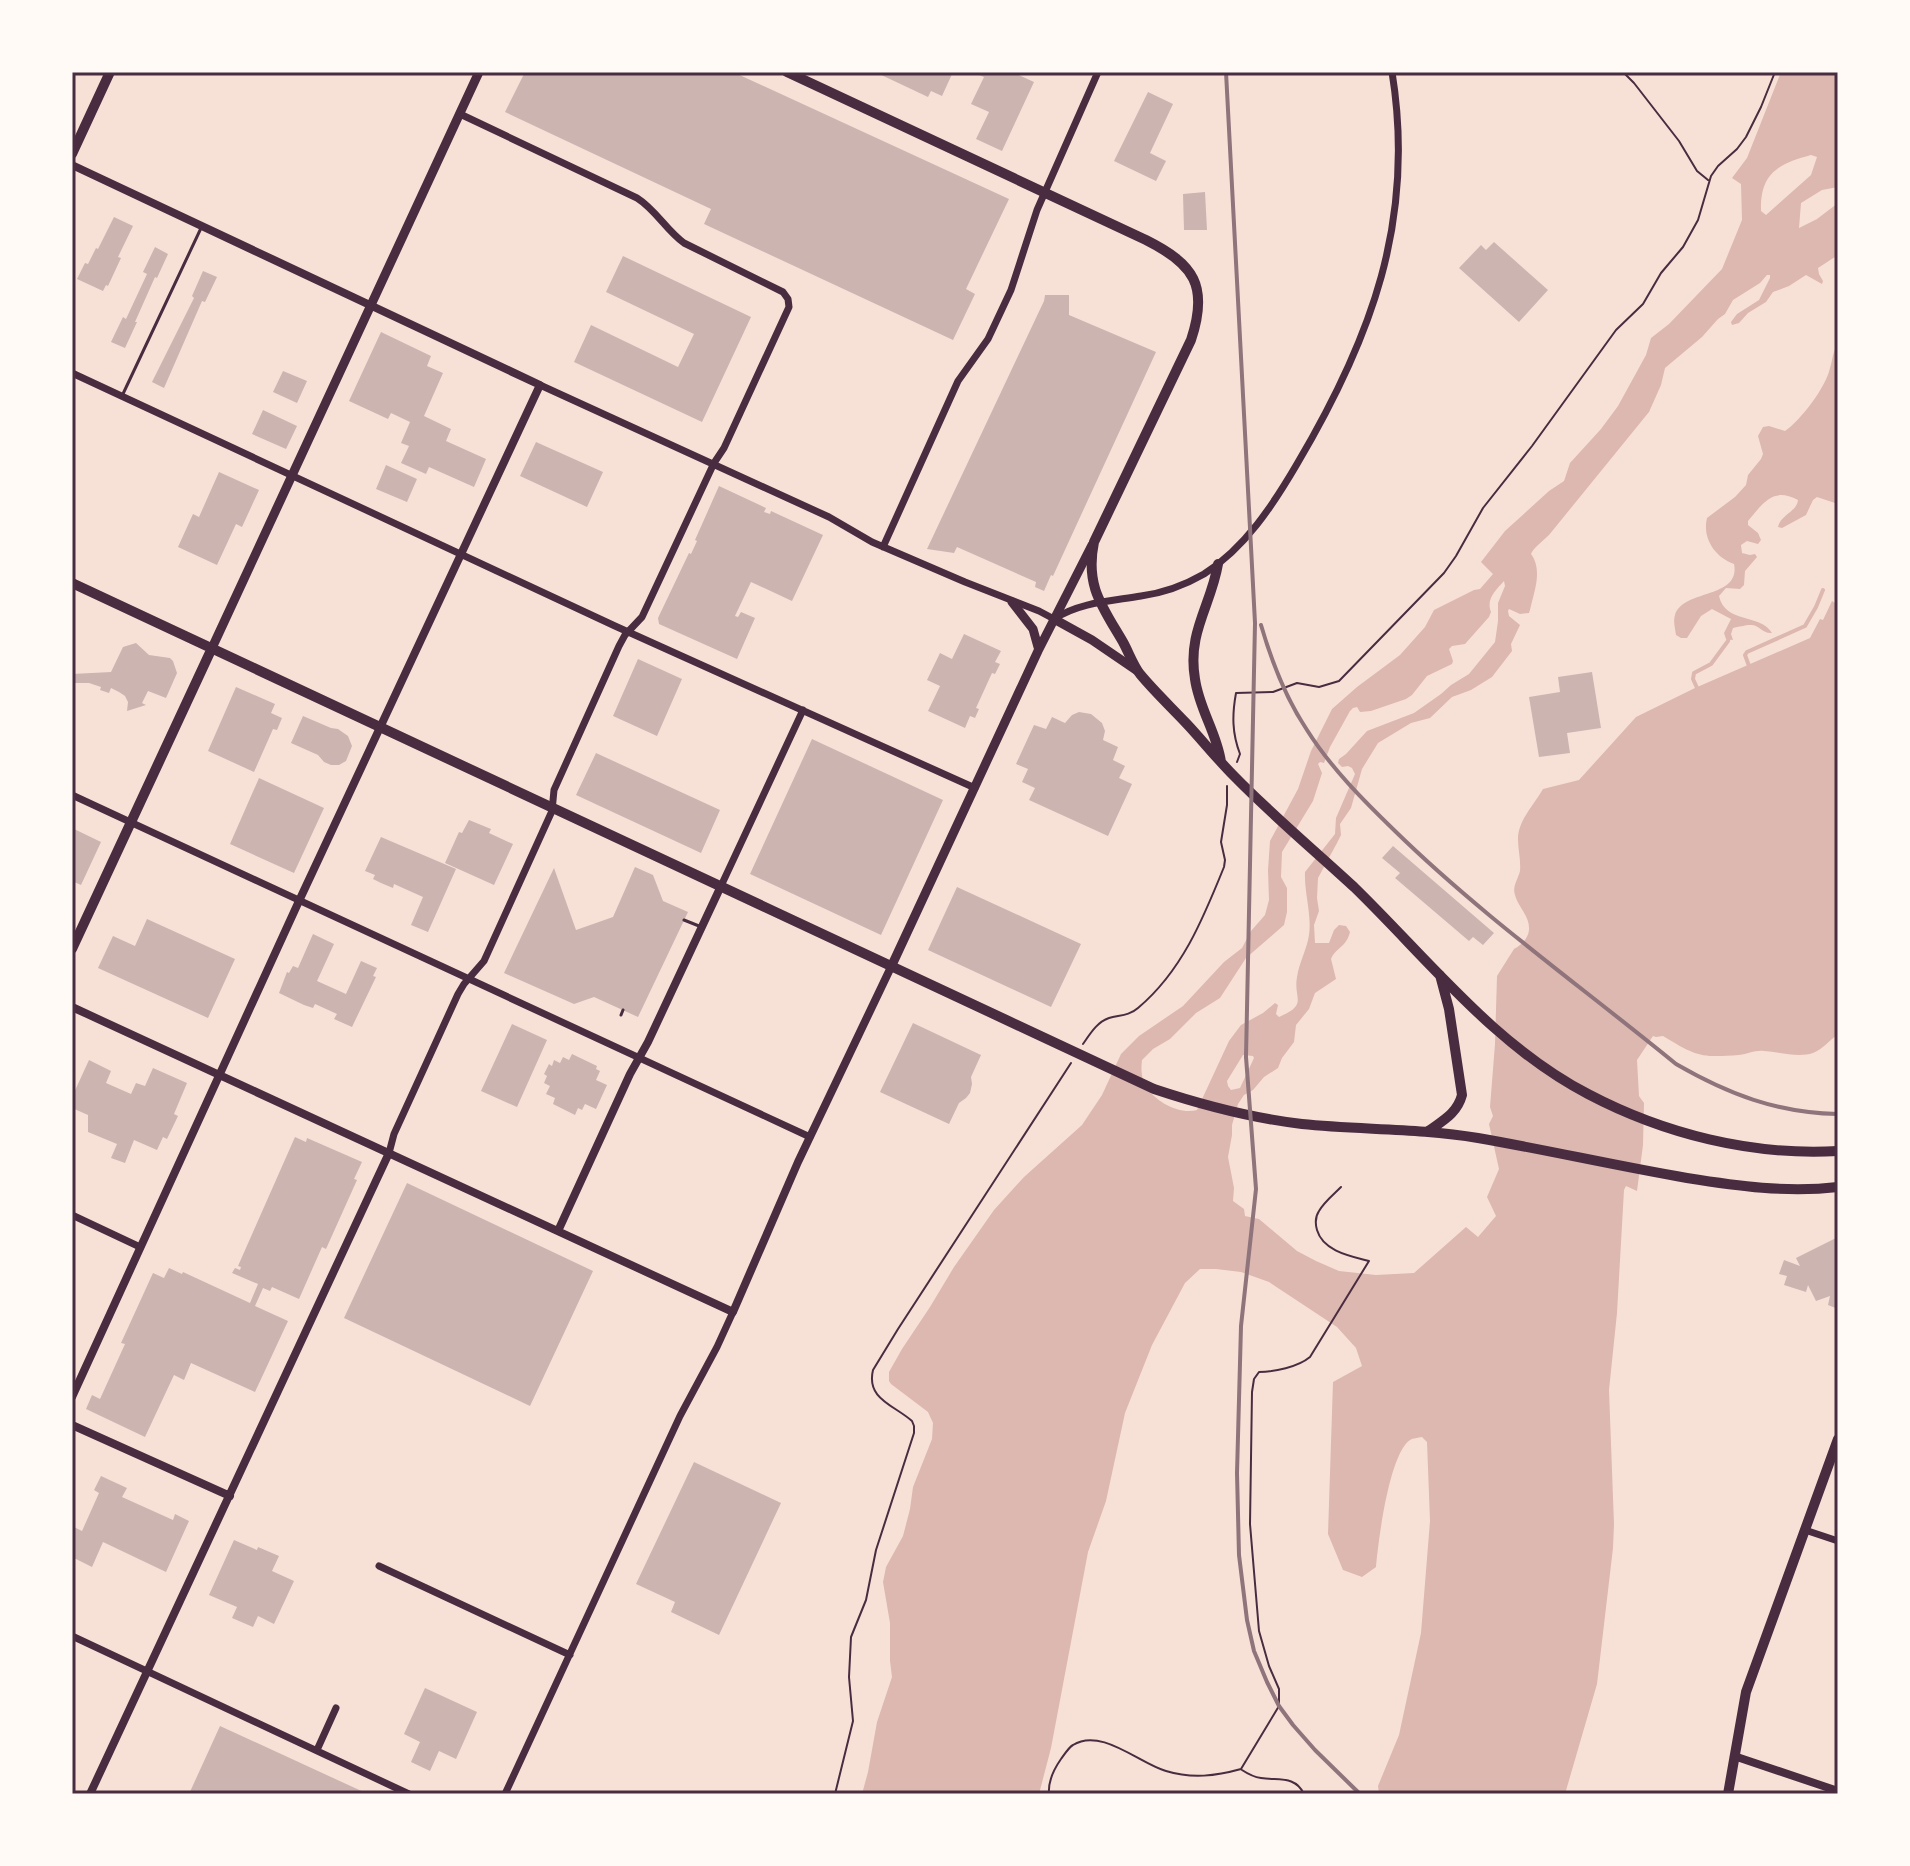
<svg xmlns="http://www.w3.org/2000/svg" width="1910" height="1866" viewBox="0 0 1910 1866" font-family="Arial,sans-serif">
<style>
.water{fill:#dcb8b0;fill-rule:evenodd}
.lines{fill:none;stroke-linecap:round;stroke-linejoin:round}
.stream{stroke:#dcb8b0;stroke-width:4}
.building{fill:#ccb4b1}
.path{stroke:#4a2c40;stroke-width:2}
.service{stroke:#4a2c40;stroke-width:3}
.minor{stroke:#4a2c40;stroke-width:7}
.tertiary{stroke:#4a2c40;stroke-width:8}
.secondary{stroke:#4a2c40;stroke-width:9}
.primary{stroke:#4a2c40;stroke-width:10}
.rail{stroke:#8f747c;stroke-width:4}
.neatline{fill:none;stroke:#4a2c40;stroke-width:3}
</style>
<rect width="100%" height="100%" fill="#f7e1d7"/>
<!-- water -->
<path class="water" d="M1781,72H1838V187L1822,190L1801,203L1799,228L1817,219L1838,203V255L1818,268L1819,274L1823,281L1822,284L1806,275L1789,286L1773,292L1766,302L1748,313L1739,323L1732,325L1731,322L1737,314L1759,300L1770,278V275H1767L1760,283L1733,300L1725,314L1718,319L1702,337L1665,368L1661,385L1649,412L1549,535C1544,540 1533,548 1531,554C1543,570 1534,592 1530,610L1529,613L1520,614L1509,609L1508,611L1509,616L1520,625L1511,644L1512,651L1492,677L1471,690L1452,697L1430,718L1411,723L1378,743L1362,769L1351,808L1340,824L1341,835L1337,843L1318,878L1317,898L1319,911L1314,925L1315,943H1329L1334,930L1339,925L1346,926L1350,932C1346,948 1336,947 1331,959L1336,979L1315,993L1309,1009L1296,1025L1294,1042L1282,1058L1278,1068L1264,1077L1253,1090L1244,1095L1238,1104L1232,1125V1135L1228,1157L1234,1188L1233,1201L1244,1209L1245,1216L1259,1219L1297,1251L1316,1261L1339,1271L1376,1275L1414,1273L1466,1227L1478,1237L1496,1216L1487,1197L1499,1169L1489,1124L1493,1116L1490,1107L1495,1044L1497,976L1514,949C1521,945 1528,939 1529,930C1530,916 1518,907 1515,895C1512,887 1518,879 1520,871C1521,860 1518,850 1518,839C1518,820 1534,805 1543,789L1579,780L1636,717L1695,688L1810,638L1820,619L1823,620L1832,601L1838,605V1034C1830,1040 1823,1049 1813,1053C1798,1058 1780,1052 1764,1051C1755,1050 1748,1054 1739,1055C1700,1058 1696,1056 1663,1036L1656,1037L1653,1036L1637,1060L1639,1096L1644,1103L1643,1145L1637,1191L1626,1186L1624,1190L1617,1313L1609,1390L1614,1524L1613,1548L1597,1684L1565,1794H1379L1378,1786L1399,1735L1421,1633L1430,1521L1427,1442L1422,1437C1418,1438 1413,1438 1410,1440C1389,1454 1378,1543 1376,1567L1362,1577L1343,1570L1328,1534L1333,1382L1362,1366L1356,1348L1337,1327L1269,1282L1241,1272L1216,1269H1200L1185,1283L1152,1345L1125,1413L1106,1501L1088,1552L1051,1748L1039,1794H862L868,1772L877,1722L892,1677L890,1661V1623L883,1582L886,1567L903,1536L910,1509L913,1487L932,1439L933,1423L928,1412L891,1384L889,1381V1372L902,1349L930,1307L954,1267L994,1210L1024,1177L1082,1125L1102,1095L1121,1054L1139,1036L1183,1006L1224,962L1242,948L1251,931L1265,915L1269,900L1268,870L1270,841L1298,789L1311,751L1332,709L1357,687L1400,655L1425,627L1434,610L1474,590L1480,589L1493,574L1481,562L1505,531L1549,491L1564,481L1570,463L1601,429L1618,406L1646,355L1651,338L1669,324L1722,269L1742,220L1741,184L1732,178L1747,158ZM1811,155L1817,157L1811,175L1766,215L1761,211C1760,173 1778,164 1811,155ZM1504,581L1505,586L1498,603V621L1495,642L1469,674L1451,685L1441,694L1414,713L1367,731L1346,754L1339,759L1338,763L1342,767L1348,766L1352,768L1355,774L1336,818L1335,834L1305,872C1304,893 1312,914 1309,935C1307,949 1299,963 1297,977C1293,999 1309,1004 1279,1017L1276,1014L1278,1005L1275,1003L1263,1013L1241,1025L1229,1041L1197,1110C1180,1115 1155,1102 1146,1086C1141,1079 1141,1068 1142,1060L1153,1049L1170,1039L1196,1013L1220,998L1246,958L1284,925L1287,912V888L1281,877L1282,852L1313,801L1322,773L1318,764L1320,762L1324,763L1330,747L1350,711L1353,708L1357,707L1360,712L1371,711L1406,699L1412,695L1427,676L1452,664L1453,661L1449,649L1452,646L1465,644L1489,617L1491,612C1486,599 1495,591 1504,581ZM1243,1055L1253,1056L1254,1058L1240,1088L1231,1090L1228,1086L1227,1081Z
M1838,344V504L1817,497L1813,500L1806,515L1782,528L1778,527C1781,514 1797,512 1798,500C1773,487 1764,502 1748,521V525L1758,533L1761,540L1758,544L1747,541L1741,545L1742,553L1750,555L1755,554L1757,557L1745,571L1744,585L1740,589L1726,588L1719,596C1725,624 1760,613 1772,633C1762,634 1759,624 1750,625C1746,625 1738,627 1733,628L1731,634L1733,640L1726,639L1724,633L1731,619L1712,609L1701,616L1687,638H1681L1676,635C1675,628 1673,621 1675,615C1683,589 1741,599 1734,564C1715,557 1702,538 1707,518L1735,497L1746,485L1748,475L1761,459L1763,454L1758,436L1763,427L1769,426L1785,431C1801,420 1826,387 1830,368C1833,359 1832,353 1838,344Z"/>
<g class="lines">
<!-- stream -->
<path class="stream" d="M1749,666L1745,655L1747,652L1805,626L1816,607L1823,590
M1698,690L1693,679L1694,673L1711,664L1728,641L1729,635"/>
</g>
<!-- building -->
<path class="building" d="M525,72H733L1009,199L966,289L975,294L953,340L704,224L711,209L505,112Z
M875,72H953L942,96L931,91L928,97Z
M981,72H1012L1034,82L1002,151L976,139L989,112L971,104L984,77L979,75Z
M1148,92L1173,104L1150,153L1166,161L1156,181L1114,161Z
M1205,192L1207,230H1184L1183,194Z
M114,217L133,226L118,257L121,258L108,286L106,285L103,291L77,279L85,263L88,264L96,248L98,249Z
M1494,242L1548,290L1519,322L1459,268L1481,245L1486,250Z
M155,247L168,254L157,278L155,277L135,322H137L125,348L111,342L123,317L126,319L147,274L143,272Z
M623,256L751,317L702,422L574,362L591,325L678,367L694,334L606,292Z
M203,271L217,277L205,302L202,301L164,388L152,382L194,298L192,296Z
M1045,295H1069V315L1156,352L1053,576L1051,575L1044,591L1035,587L1036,582L957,547L954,553L927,549L1044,301Z
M381,332L431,356L427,366L443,373L424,416L451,429L446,441L486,459L474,487L429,467L426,474L401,463L409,446L401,443L410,422L391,413L388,419L349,401Z
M283,371L307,381L297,403L273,392Z
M263,410L297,426L286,449L252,434Z
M536,442L603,472L587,507L520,476Z
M386,465L417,479L407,502L376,489Z
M219,472L259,490L242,527L236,524L217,565L178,547L193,514L199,517Z
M719,486L766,508L764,512L770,514L771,511L823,535L792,601L751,582L735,616L738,617L741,612L755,618L737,659L659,624L658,618L689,553L691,554L697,541L695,540Z
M964,634L1001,651L995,662L1000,664L995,674L992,673L976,708L979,709L975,718L970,716L965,728L928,711L940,686L927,680L940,653L952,659Z
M136,643L149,655L170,658L173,661L177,673L166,698L148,691L142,703L146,705L127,711L128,702L125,696L119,692L111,688L109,693L100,690L101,687L89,683H72V674L111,672L123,647Z
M638,659L682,679L657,736L613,716Z
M1592,672L1601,728L1567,733L1570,753L1539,757L1529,697L1560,692L1558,677Z
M236,687L275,704L271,713L282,718L277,730L273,729L254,772L208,751Z
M1079,712L1091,714L1102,723L1105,731L1103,740L1118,747L1113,760L1125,766L1119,778L1132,784L1108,836L1029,800L1035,788L1022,782L1028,769L1016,764L1034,725L1046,729L1052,717L1065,723L1072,715Z
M303,716L331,728L338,729L348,736L352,746L346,761L339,765H331L324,762L318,755L291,743Z
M812,739L943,800L881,935L750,874Z
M596,753L720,810L701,853L576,795Z
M259,778L324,808L294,873L230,844Z
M469,820L491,829L489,833L513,844L494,885L445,863L459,832L462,833Z
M72,828L101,842L81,885L72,881Z
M381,837L456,869L428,932L411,925L423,897L394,884L393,888L381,883L373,879L375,875L365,871Z
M1393,846L1494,933L1483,945L1473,937L1469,941L1395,878L1400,873L1382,858Z
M635,867L653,875L663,901L688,912L638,1017L594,997L574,1004L504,973L554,868L576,930L613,917Z
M957,887L1081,944L1051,1007L928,950Z
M147,919L235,959L208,1018L98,968L113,936L135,946Z
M313,934L334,944L317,981L346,994L361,961L377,968L373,976L376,977L352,1027L334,1019L337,1014L315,1004L313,1008L304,1005L279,993L287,972L289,973L293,966L298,968Z
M913,1023L981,1055L971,1077L972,1084L970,1093L966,1098L959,1103L949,1124L880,1092Z
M512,1024L547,1040L517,1107L481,1091Z
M572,1054L597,1066L596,1069L600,1071L596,1080L607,1085L596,1109L585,1104L582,1110L578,1108L575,1115L553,1104L555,1098L546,1094L550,1086L544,1083L547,1076L544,1074L549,1064L552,1066L554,1060L560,1063L563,1057L569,1060Z
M89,1060L111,1071L106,1083L131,1094L136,1083L145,1086L153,1068L187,1083L174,1114L178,1116L167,1139L163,1137L157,1150L134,1140L125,1163L111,1158L117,1144L88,1132V1115L72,1108V1097Z
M295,1137L306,1142L307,1138L362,1162L354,1179L357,1180L326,1249L322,1247L299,1299L272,1287L270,1291L263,1288L255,1306L288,1321L255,1392L191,1363L184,1380L174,1375L145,1437L86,1409L92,1395L100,1399L125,1344L121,1343L153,1273L164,1278L169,1268L182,1274L183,1272L250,1303L258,1284L232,1273L235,1268L240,1270L241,1267L238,1266Z
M407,1183L593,1271L530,1406L344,1318Z
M1838,1237V1309L1828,1305L1830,1296L1816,1301L1808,1285L1806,1292L1784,1285L1787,1276L1779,1274L1784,1260L1800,1266L1796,1258Z
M694,1462L781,1503L719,1635L671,1612L675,1602L636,1584Z
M101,1476L127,1488L122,1497L173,1520L175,1514L189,1521L166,1572L103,1542L92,1567L72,1557V1526L82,1531L99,1493L94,1490Z
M234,1540L257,1550L258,1547L279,1556L272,1571L294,1581L274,1624L258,1616L253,1627L232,1618L237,1607L209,1595Z
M425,1688L477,1712L456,1759L439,1751L430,1771L411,1762L420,1742L404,1734Z
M220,1726L368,1794H189Z"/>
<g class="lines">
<!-- path -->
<path class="path" d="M1623,72L1634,83L1679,141L1697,171L1708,180
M1237,762L1240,754C1232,733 1232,715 1236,693L1273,692L1297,683L1319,687L1339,681L1444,573L1456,556L1483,508L1532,446L1616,330L1643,304L1661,273L1683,247L1698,220L1711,176L1718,166L1737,149L1746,137L1761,107L1775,72
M1083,1044C1090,1034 1097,1022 1109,1018C1119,1015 1129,1016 1138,1008C1182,971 1203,919 1224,867L1225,860L1221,842L1227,805V786
M1242,1770C1248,1774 1254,1777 1261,1778C1278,1781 1295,1775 1304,1794
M835,1794L853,1721L849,1677L851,1637L866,1600L876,1550L914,1433V1426L912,1421C894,1405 866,1399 873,1370L898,1329L1071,1063
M1049,1794C1048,1782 1054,1769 1061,1759C1064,1755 1069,1747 1073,1745C1101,1727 1140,1764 1166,1771C1192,1779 1216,1776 1241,1769L1279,1706V1689L1269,1666L1259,1631L1250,1524L1252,1392L1254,1379L1259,1372C1274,1372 1298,1367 1310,1357L1369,1261C1350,1256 1323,1251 1317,1230C1315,1223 1315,1217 1319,1211C1324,1202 1333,1195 1341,1187"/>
<!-- service -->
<path class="service" d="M122,396L202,226
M684,920L699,926
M621,1015L623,1010"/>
<!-- minor -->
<path class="minor" d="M72,373L615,626L975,788
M540,385L829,517L872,542L965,582L1039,611L1054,619C1080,602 1112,601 1141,596C1163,593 1185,585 1204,574C1245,548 1273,505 1297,464C1371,339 1416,220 1392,72
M883,547L958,381L988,339L1011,290L1037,210L1098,72
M72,795L810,1137
M721,886L803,710
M389,1153L394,1134L458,994L464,984L484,961L552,811L554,790L619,646L625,635L642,617L714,463L724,448L789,307L788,299L783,292L684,243C666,230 656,210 637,198L460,114
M72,1215L140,1247
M1805,1530L1838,1541
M379,1566L570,1655
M72,1636L409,1794
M317,1750L336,1708
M505,1794L680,1416L717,1347L733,1312"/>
<!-- tertiary -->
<path class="tertiary" d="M72,165L540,385L299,901L72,1397
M72,1007L733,1312L798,1162L892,965
M558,1231L630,1074L648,1042L721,886
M72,1425L230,1496
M1734,1756L1838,1791
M90,1794L389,1153"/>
<!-- secondary -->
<path class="secondary" d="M1012,602L1033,629L1038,647
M1054,619L1092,640L1136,670
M212,648L479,72
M892,965L1038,651L1092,545"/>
<!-- primary -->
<path class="primary" d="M787,72L1146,240C1194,264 1209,286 1191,340L1094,542C1085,586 1102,606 1123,642C1129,653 1133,665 1140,674C1154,691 1171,707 1186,723C1202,740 1217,759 1234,776C1272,815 1314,850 1354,887C1428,959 1495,1046 1588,1094C1664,1134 1752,1156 1838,1151
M72,154L110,72
M1218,564C1211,606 1187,632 1195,679C1199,709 1217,733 1221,762
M72,583L1154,1089C1202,1105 1251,1118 1302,1124C1360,1130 1419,1128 1478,1138C1547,1150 1617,1166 1687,1178C1737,1186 1787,1193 1838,1187
M72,949L212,648
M1427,1132C1442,1121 1457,1114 1462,1095L1449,1009L1440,975
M1728,1794L1746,1692L1838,1439"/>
<!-- rail -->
<path class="rail" d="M1226,72L1255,623L1246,1057L1256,1189L1241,1326L1237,1473L1239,1555L1247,1620L1254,1651L1267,1682L1279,1706L1293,1725L1315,1750L1360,1794
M1261,625C1272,663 1285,697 1307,730C1331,768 1363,800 1395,831C1482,916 1582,987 1676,1064C1728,1094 1777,1113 1838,1114"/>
</g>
<!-- border -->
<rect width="1910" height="1866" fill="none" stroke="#fffaf5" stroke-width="148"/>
<rect x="74" y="74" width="1762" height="1718" class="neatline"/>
</svg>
